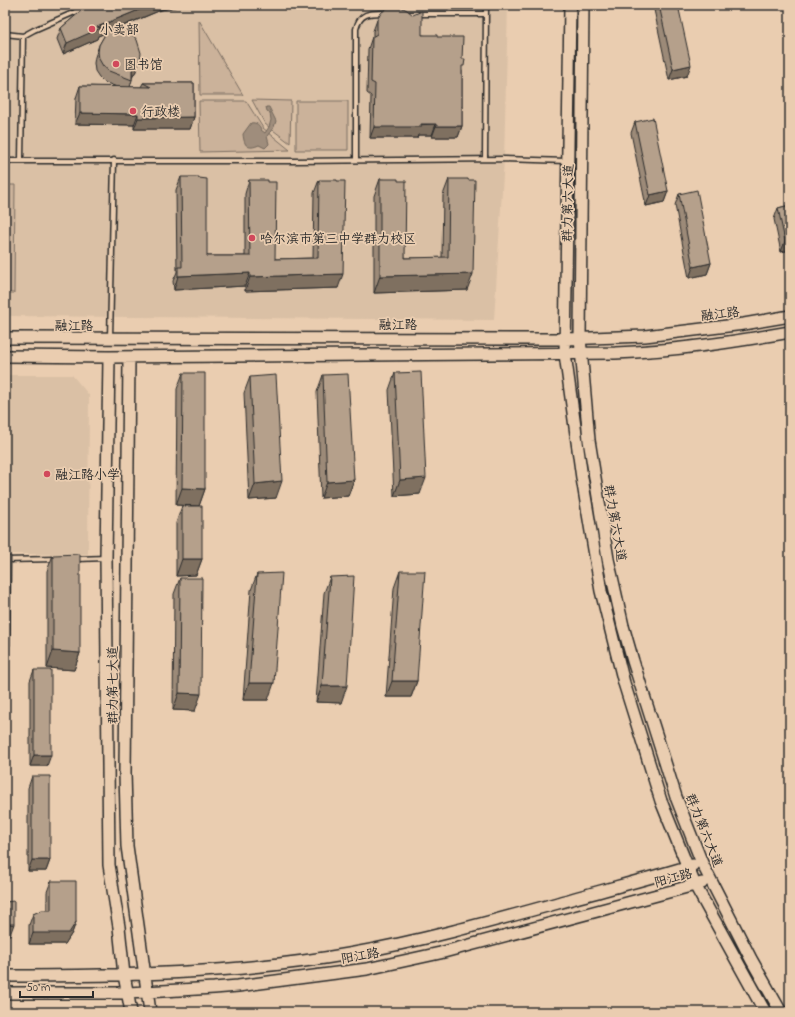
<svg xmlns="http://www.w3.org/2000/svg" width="795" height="1017" viewBox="0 0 795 1017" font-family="'Indie Flower','LXGW WenKai TC',sans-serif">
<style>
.built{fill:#dac0a5}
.green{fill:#cbb29a;stroke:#7b6e62}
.water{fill:#9f8d7b;stroke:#71665b}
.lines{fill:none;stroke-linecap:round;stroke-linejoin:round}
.lane-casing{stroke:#2b2b2b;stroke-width:7}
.secondary-casing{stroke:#2b2b2b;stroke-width:14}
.lane{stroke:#eacdb0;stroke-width:4}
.secondary{stroke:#eacdb0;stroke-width:11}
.wall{fill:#9c8a78;stroke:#2b2b2b}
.shaded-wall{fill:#7f7061;stroke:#2b2b2b}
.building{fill:#b5a08b;stroke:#2b2b2b}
.poi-dot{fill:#d1495b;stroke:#eacdb0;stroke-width:1.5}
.labels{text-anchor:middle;stroke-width:3.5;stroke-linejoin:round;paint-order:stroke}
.poi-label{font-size:13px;fill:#2b2b2b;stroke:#eacdb0;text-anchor:start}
.street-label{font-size:13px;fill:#2b2b2b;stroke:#eacdb0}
</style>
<rect width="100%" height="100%" fill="#eacdb0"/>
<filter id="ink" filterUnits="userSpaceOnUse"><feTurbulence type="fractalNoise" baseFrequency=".025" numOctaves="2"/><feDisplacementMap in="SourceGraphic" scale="8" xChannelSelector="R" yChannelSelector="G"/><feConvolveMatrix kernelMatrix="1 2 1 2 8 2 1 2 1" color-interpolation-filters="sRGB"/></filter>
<g filter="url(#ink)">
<!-- built -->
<path class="built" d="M5,5H508L504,159L494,320L5,316Z
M5,375H72L89,395L88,554H5Z"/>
<!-- green -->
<path class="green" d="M199,20L243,95H200Z
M252,100L291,101L290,143L265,124Z
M199,101H246L263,128L290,150L200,152Z
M296,101H348V150H296Z
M5,185H15L14,293H5Z"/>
<!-- water -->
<path class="water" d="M266,107H269L276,121L274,127L267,136L269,144L265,148L259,145C248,150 244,146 243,134L251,123C256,122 260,125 261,130L265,133L269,127L271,120L270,113L267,111Z"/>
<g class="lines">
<!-- lane casing -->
<g class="lane-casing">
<path id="lane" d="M406,14H486
M5,34L23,36L34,30L75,12L85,5
M485,159L486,5
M21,160L23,36
M356,160V29C360,12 371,13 385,13
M5,161H293L504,159L566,161
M110,338L114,160
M77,559L106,558
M5,560L56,559"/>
</g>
<!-- secondary casing -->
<g class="secondary-casing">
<path id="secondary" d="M570,5L565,354L582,478L601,591L624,683L661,801L695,885L765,1012
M583,5L580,338L589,440L608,559L623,626L633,661L676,797L702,863L751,959L781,1012
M5,338L565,339L645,336L744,324L790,316
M5,356L109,357L615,353C674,351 732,342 790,332
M109,357L106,558L109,865L119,927L124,975L131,1012
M129,357L125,773L127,846L150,1012
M5,976C120,976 236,974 349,954C422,941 493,921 565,901C607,889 651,878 693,865
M5,993H128L214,988L238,986L367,969L440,953L702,883"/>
</g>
<!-- lane -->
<use href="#lane" class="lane"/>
<!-- secondary -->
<use href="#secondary" class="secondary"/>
</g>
<!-- wall -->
<path class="wall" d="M88,5H183L161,10L114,30L140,60L136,71L132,77V80L130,87H141L143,83H194V117L190,129H134V125L75,124L76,98L80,86L117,87L104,82L99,77L95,71L94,63L95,57L99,45L106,33L98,36L97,39L63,54L57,39L61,28Z
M653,5H678L687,76L669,80Z
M377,20L422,35L437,37L462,71V126L458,137H432V135H418L417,138H370L371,96L367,93L368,49L372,37H373V31Z
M635,122L668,191L664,202L646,206L631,133Z
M181,177L207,256H245V194L249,180L275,259L313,258L314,193L319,180L338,288L245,291V286L174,290L173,281L177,272L176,190Z
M380,179L398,181L405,258H442L443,195L449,179L467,290L374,293V196Z
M679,194L711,263L707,274L689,278L675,205Z
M790,205V250L781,252L774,219L778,208Z
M183,373L205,489L199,506L176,505L177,389Z
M395,373L420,494L394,496L389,390Z
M323,375L354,480L348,496L321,498L317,392Z
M250,377L276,498L249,500L244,393Z
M182,506L202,559L196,575L176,576V523Z
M53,555L80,653L74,670L47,668V571Z
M400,571L417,681L411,697H386L394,588Z
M257,574L268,700H243L251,590Z
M330,577L341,703L316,702L324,593Z
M180,578L195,711L173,710L174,594Z
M34,670L47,766H30V681Z
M32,776L50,860L46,871H28V788Z
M51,881L76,922L72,933L65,944H29V925L33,914L47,910V892Z"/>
<!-- shaded-wall -->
<path class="shaded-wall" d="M151,5H183L161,10L98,36L97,39L63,54L67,43L97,27Z
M140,60L136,71L132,78V70Z
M691,65L687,76L669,80L673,69Z
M80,113L138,114L134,125L75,124Z
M194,117L190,129H134L138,118Z
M436,124L432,135H418L417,138H370L374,127Z
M436,126H462L458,137H432Z
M668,191L664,202L646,206L650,195Z
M790,240V250L781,252L785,241Z
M711,263L707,274L689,278L693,267Z
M250,273L245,286L174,290L178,276Z
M343,274L338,288L245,291L250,277Z
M473,274L467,290L374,293L380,276Z
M426,478L420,494L394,496L400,480Z
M354,480L348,496L321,498L327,482Z
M282,481L276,498L249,500L255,484Z
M182,488L205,489L199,506L176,505Z
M182,559H202L196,575L176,576Z
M5,645H10L5,659Z
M53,651L80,653L74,670L47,668Z
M392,681H417L411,697H386Z
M249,683H274L268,700H243Z
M322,686H347L341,703L316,702Z
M179,693L201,694L195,711L173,710Z
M34,755H51L47,766H30Z
M32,860H50L46,871H28Z
M76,922L72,933L65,944H29L33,933Z
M5,924H14L10,935H5Z"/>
<!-- building -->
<path class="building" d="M88,5H151L97,27L101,28L67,43L61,28Z
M659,5H678L691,65L673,69Z
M394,6L401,7L407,10L413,15L422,11V35H437V37H463L462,59H465L464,66H462V126H436V124H421V127H374L375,84L371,82L372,37L377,34V20L381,13L387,8Z
M108,29L127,32L133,35L137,40L141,53L140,60L136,66L132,70V80L109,71L103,66L99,59L98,52L99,45Z
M143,83H194V117L138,118V114L80,113V86L151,87Z
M653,118L668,191L650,195L635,122Z
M181,177H199V178L207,179V256H250L249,180H268V182H276L275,259L318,258L319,180H337V181H345L343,274L250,277V273L178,276V267H182Z
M380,179H398V181H406L405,258L448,257L449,179H468V180H475L473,274L380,276Z
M697,190L711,263L693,267L679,194Z
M790,205V240L785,241L778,208Z
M421,372L426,478L400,480L395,373Z
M183,373H205V489L182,488Z
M348,374L354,480L327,482L323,375Z
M276,375L282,481L255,484L250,377Z
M182,506H202V559H182Z
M80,554V653L53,651V555Z
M5,556H11L10,645H5Z
M400,571H425L417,681H392Z
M282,573L274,683H249L257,574Z
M354,576L347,686H322L330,577Z
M180,578H202L201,694L179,693Z
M34,670H51V755H34Z
M32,776H50V860H32Z
M51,881H76V922L69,933H33V914L42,910H51Z
M14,901V924H5V902Z"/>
</g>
<!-- markers -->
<g class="poi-dot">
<circle cx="92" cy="29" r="4"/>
<circle cx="116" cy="64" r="4"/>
<circle cx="133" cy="111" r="4"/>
<circle cx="252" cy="238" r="4"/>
<circle cx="47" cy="474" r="4"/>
</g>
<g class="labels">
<!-- poi labels -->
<g class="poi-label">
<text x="100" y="34">小卖部</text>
<text x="124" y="69">图书馆</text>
<text x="141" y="116">行政楼</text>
<text x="260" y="243">哈尔滨市第三中学群力校区</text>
<text x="55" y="479">融江路小学</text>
</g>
<!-- street labels -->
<g class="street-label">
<text transform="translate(567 203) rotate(-89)" y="5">群力第六大道</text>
<text transform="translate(720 313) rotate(-7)" y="5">融江路</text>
<text x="398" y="329">融江路</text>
<text x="74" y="330">融江路</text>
<text transform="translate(616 523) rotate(80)" y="5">群力第六大道</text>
<text transform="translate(112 685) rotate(-90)" y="5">群力第七大道</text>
<text transform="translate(705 830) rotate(68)" y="5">群力第六大道</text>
<text transform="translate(673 877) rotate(-15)" y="5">阳江路</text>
<text transform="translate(360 955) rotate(-10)" y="5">阳江路</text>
</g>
</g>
<!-- margin -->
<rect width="795" height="1017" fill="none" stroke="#eacdb0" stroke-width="20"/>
<rect x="10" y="10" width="775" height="997" fill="none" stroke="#2b2b2b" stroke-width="1.5" filter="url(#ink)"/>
<!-- scale -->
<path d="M20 991v6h73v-6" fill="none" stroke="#2b2b2b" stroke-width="2"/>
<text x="26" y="991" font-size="12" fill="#2b2b2b" stroke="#eacdb0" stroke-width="3" paint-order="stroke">50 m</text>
</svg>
